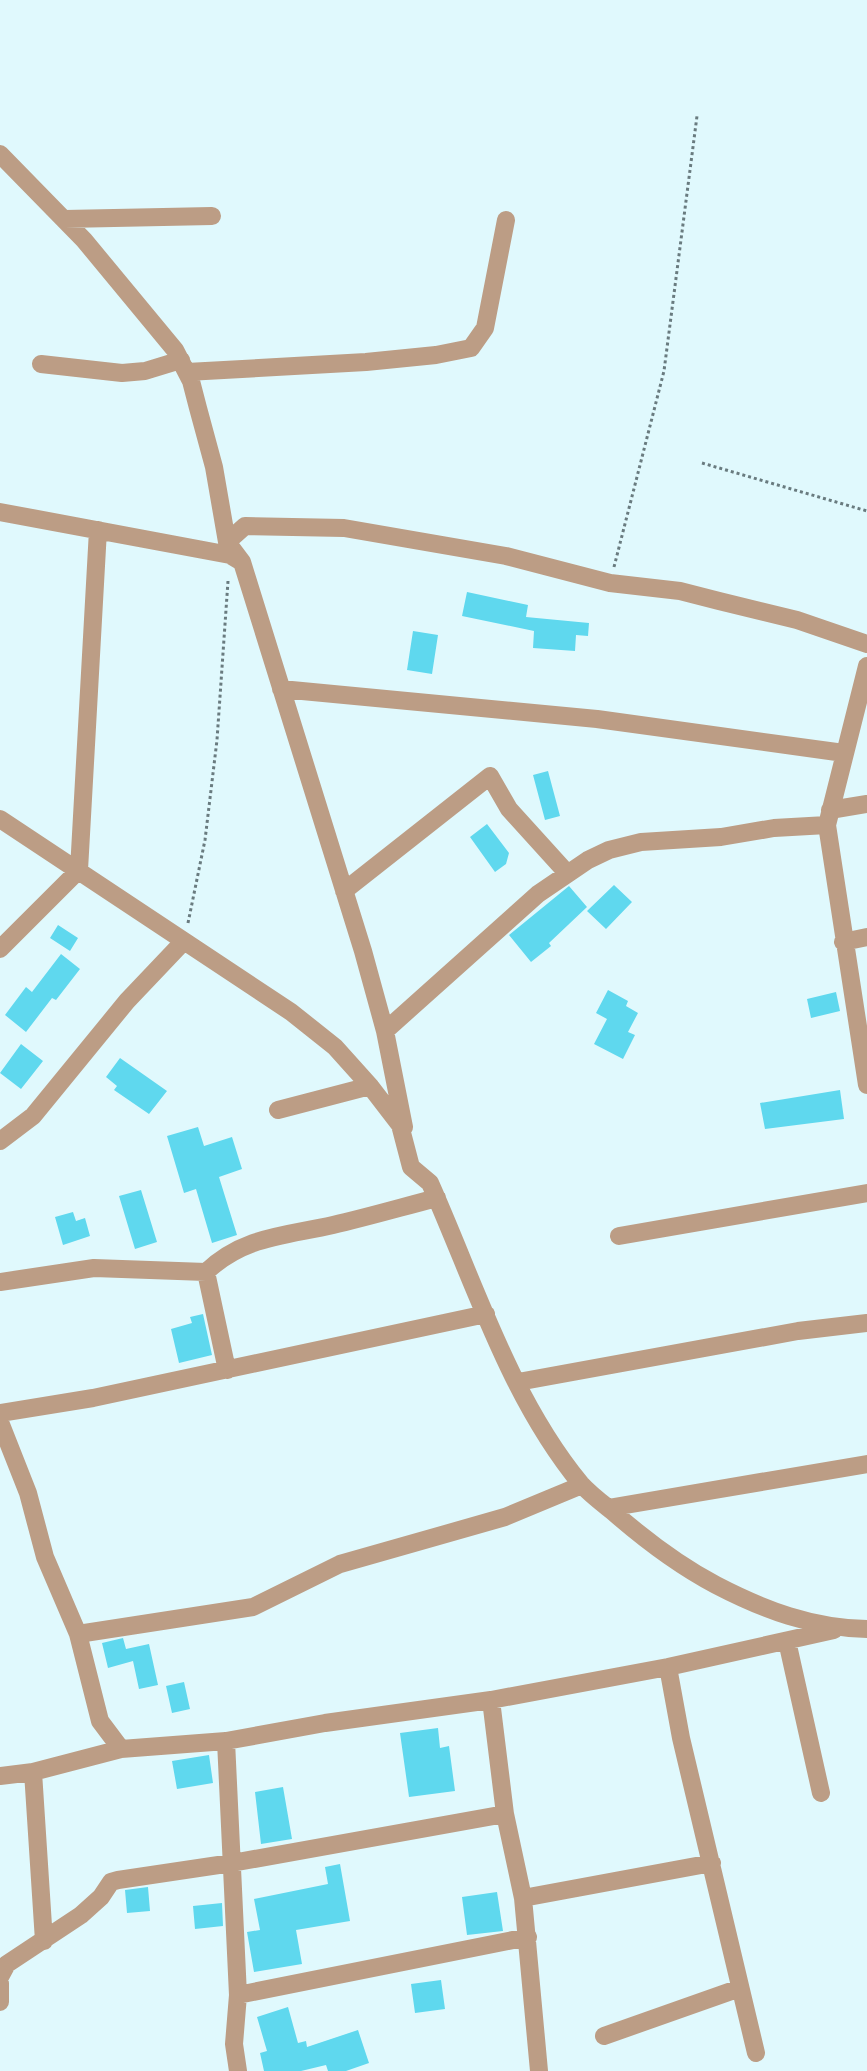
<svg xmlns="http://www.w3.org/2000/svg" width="867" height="2071" viewBox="0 0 867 2071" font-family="Montserrat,sans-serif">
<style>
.building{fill:#5fd8ee}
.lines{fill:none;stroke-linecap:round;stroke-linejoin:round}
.path{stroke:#697b7f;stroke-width:3;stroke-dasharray:3 3;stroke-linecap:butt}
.minor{stroke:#bc9d85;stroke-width:18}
</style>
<rect width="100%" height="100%" fill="#e0f9fd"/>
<!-- building -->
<path class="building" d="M467,592L528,605L526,617L589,623L588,636L576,635L575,651L533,648L534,631L462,616Z
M413,631L438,635L432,674L407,670Z
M548,771L560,816L545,820L533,775Z
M487,824L509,853L506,864L495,872L470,837Z
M614,885L632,902L606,929L587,911Z
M569,886L587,907L549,943L551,946L531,962L509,935Z
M58,925L78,938L70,951L50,938Z
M61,954L80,969L56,1000L52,998L26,1032L5,1015L26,987L32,992Z
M608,990L628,1001L626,1006L638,1013L628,1032L635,1035L623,1059L594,1044L607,1019L596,1013Z
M836,992L840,1011L811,1018L807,999Z
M21,1044L43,1061L21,1089L0,1073Z
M120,1058L167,1091L149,1114L114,1090L117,1086L106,1077Z
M840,1090L844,1119L765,1129L760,1103Z
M198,1127L204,1146L232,1137L242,1169L219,1177L237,1235L212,1243L196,1189L184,1193L167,1136Z
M141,1190L157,1242L135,1249L119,1196Z
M73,1212L76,1221L85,1218L90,1236L63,1245L55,1217Z
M203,1314L212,1355L179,1363L171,1329L192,1323L190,1317Z
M123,1638L126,1649L149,1644L158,1685L139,1689L133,1661L108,1668L102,1643Z
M184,1682L190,1709L172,1713L166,1686Z
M438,1728L440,1748L449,1746L455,1791L409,1797L400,1733Z
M209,1755L213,1783L177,1789L172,1761Z
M283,1787L292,1839L261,1844L255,1792Z
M340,1864L350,1921L296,1930L302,1964L254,1972L247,1932L260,1930L254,1899L328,1884L325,1867Z
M148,1887L150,1911L127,1913L125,1890Z
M497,1892L503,1931L467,1935L462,1897Z
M222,1903L223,1926L195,1929L193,1906Z
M441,1980L445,2009L415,2013L411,1984Z
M288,2007L298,2043L306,2041L307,2047L358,2030L369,2063L346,2071H328L326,2065L301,2071H264L260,2053L267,2051L257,2017Z"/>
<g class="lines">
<!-- path -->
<path class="path" d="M702,463L867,511
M614,567L664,371L697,116
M188,923L205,840L217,740L228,581"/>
<!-- minor -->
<path class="minor" d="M0,154L84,240L175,350L191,381L198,408L214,467L227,542L242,562L363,951L385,1031L404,1127
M65,219L212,216
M41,364L122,373L145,371L181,360
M187,372L366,362L436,355L471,348L485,328L506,220
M0,512L230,555L240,561
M227,542L245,526L344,528L506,556L610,583L680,591L719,601L797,620L867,644
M867,666L827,825L867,1085
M281,689L597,719L844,753
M830,810L867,804
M0,819L291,1012L335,1047L370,1086L400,1125L411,1167L430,1183C475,1284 510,1398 581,1484C590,1494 602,1503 612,1511C644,1539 678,1565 716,1585C764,1610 812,1628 867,1629
M344,891L490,776L509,809L567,873
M843,942L867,937
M0,949L79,870L98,530
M385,1031L538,894L588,860L609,850L641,842L721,837L774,828L827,825
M278,1110L370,1086
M0,1141L33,1116L127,1001L184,941
M619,1236L867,1193
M206,1272L227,1370
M0,1282L94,1268L206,1272C244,1236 285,1236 333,1225C368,1217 402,1207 437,1198
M518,1382L798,1331L867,1323
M0,1413L93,1398L486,1314
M0,1422L28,1493L45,1557L78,1634L100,1721L121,1749
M608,1508L867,1464
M78,1634L253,1607L340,1564L505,1517L582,1485
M787,1641L821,1793
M668,1667L681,1738L756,2053
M491,1700L505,1814L523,1898L539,2071
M226,1741L238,1995L528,1937
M33,1772L44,1941
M0,1776L33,1772L121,1749L226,1741L325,1723L491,1700L668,1667L834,1630
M523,1898L712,1863
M0,1977L7,1964L81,1915L101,1897L111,1882L118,1880L232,1863L505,1814
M0,1983V2002
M238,1995L234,2044L238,2071
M604,2036L740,1988"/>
</g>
</svg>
